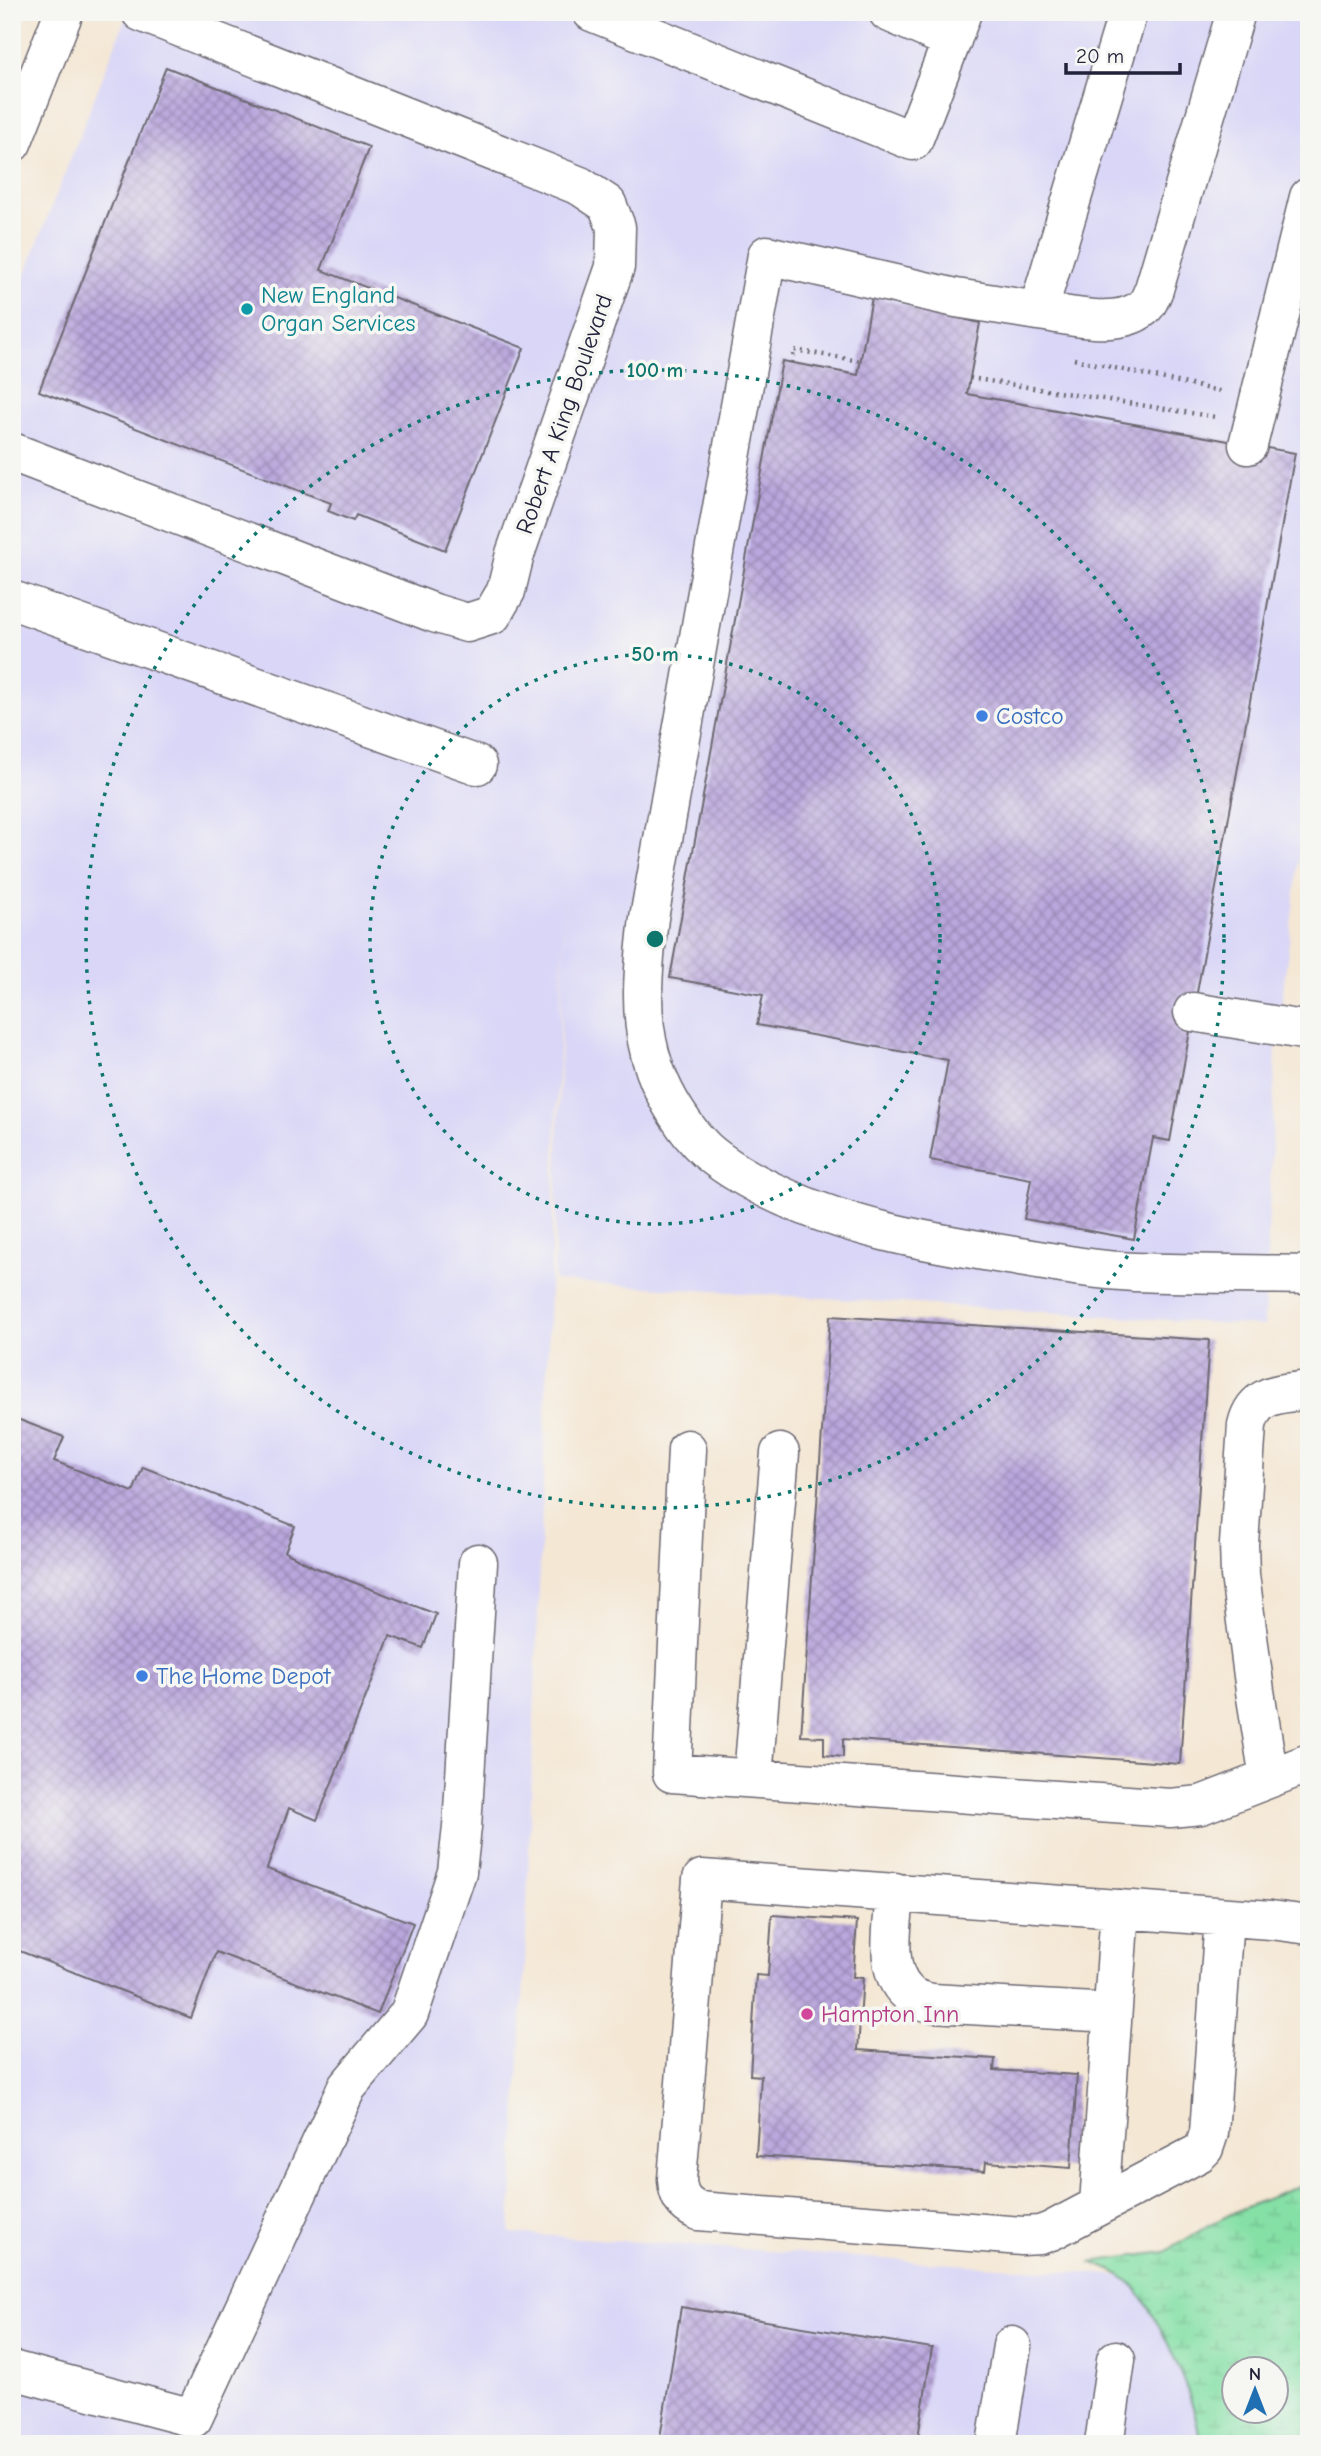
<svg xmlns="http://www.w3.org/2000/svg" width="1321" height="2456" viewBox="0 0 1321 2456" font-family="'Comic Neue',sans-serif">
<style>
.built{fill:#d9d6f7;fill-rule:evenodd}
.wetland{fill:url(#wetland-marsh);stroke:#548170;stroke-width:2;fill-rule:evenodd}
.building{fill:url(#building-cross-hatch)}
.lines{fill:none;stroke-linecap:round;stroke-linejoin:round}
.minor-casing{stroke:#6c6771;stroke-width:41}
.path{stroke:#6c6771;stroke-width:4.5;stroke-dasharray:2 5;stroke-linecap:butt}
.minor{stroke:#fff;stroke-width:38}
.ring{fill:none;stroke:#0f766e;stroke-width:3.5;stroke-dasharray:3.5 7}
.culture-dot{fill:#0f9aa8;stroke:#f6f6f2;stroke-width:2.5}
.shop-dot{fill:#3f7fe0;stroke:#f6f6f2;stroke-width:2.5}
.hotel-dot{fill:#d1479c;stroke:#f6f6f2;stroke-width:2.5}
.labels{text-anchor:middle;stroke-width:7;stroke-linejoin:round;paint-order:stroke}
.culture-label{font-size:24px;fill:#0d838f;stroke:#f6f6f2;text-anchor:start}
.street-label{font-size:24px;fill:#22223b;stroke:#f6f6f2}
.shop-label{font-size:24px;fill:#366cbe;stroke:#f6f6f2;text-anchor:start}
.hotel-label{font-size:24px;fill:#b23c85;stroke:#f6f6f2;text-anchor:start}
.centre{fill:#0f766e;stroke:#f6f6f2;stroke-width:3.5}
.ring-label{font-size:21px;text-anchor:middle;font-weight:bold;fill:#0f766e;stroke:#f6f6f2;stroke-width:7;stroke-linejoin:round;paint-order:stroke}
</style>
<defs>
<pattern id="wetland-marsh" width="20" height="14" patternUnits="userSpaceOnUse" patternTransform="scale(1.75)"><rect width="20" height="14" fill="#85e0a6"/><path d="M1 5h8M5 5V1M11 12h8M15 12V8" fill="none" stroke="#73c090"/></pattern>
<pattern id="building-cross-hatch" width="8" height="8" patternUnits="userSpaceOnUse" patternTransform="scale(1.75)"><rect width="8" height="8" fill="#baa7dd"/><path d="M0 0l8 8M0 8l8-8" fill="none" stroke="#9788b4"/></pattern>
</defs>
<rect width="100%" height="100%" fill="#f6f6f2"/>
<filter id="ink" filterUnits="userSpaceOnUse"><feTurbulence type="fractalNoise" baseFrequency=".0143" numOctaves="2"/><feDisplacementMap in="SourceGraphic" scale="14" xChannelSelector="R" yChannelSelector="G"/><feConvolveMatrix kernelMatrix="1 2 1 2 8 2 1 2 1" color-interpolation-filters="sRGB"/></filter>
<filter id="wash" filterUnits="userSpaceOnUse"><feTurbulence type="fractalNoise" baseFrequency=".00686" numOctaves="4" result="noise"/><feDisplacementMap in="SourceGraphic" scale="28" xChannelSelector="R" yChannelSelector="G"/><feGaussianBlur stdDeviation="1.57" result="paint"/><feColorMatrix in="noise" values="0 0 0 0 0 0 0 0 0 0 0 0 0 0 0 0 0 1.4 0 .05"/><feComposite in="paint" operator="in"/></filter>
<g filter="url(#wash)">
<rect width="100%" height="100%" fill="#f4e7d4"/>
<!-- built -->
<path class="built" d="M128,12H1309V775L1276,1050L1264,1326L554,1281L565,890L525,1960L510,2233L1240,2284L1309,2444H12V308ZM1234,2368H1276V2410H1234Z"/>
<!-- wetland -->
<path class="wetland" d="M1309,2182V2444H1199C1202,2410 1156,2310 1133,2285C1121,2273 1106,2268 1090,2262L1165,2252L1209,2225L1241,2209ZM1234,2368H1276V2410H1234Z"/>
<g id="blocks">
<!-- building -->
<path class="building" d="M166,67L369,147L321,270L524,348L445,550L356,515L353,521L328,511L331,503L39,391Z
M872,297L980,323L967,394L1295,453L1170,1141L1153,1138L1134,1239L1024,1219L1031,1179L930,1160L948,1060L757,1025L763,995L670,978L782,361L858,375Z
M830,1316L1209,1340L1180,1764L843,1739V1757L824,1755V1737L801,1736Z
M12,1417L64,1437L54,1461L133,1492L143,1467L295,1526L285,1552L314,1567L436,1614L423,1648L390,1636L317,1820L289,1808L267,1869L413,1923L378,2014L216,1952L191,2018L12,1948Z
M772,1915L857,1921L853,1977H863L858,2050L995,2059L994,2070L1077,2075L1071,2168L986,2162L985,2171L756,2156L761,2076L750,2075L756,1975L768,1976Z
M681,2307L932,2348L917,2444H659Z"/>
</g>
</g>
<g filter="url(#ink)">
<use href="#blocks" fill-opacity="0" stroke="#6c6771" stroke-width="2"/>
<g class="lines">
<!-- minor casing -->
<g class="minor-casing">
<path id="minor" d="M592,12L913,141L952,40
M888,12L952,40L962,12
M1128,12L1038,311C1069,315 1117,329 1143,308C1148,304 1151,296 1154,289L1236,12
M12,143L64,12
M1038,311L956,298L767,255L649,918C643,969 637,1021 655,1070C665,1098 685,1130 706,1150C724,1166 747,1179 769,1190C846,1228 923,1241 1008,1255C1050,1262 1091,1270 1134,1272C1192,1274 1251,1274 1309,1275
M1248,445L1309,197
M12,452L434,613L467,623L492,615L506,591L515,554L615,267L616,227L607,204L580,186L141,12
M12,600L477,765
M1193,1012L1309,1031
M687,1449L672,1773L1170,1808L1201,1805L1309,1763
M753,1777L780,1453
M1269,1778L1255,1691L1240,1575L1239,1544L1247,1425C1255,1392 1280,1394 1309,1390
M895,1892C894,1922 882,1969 907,1992C913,1999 923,2001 932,2003L1112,2013
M1224,1917L1209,2133L1204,2148L1199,2153L1051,2231L1040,2235L1022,2236L698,2211C683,2204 678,2196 677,2179L702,1879L1271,1920L1309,1925
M1099,2204L1120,1909
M12,2370L193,2418L347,2087L409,2014L457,1872L462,1827L478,1563
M996,2444L1012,2346
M1104,2444L1116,2360"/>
</g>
<!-- path -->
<path class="path" d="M1074,359L1223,392
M792,363L794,350L860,361
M970,378L1216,417"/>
<!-- minor -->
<use href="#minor" class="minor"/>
</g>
</g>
<!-- distance rings -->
<g class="ring">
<circle cx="655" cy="939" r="285"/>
<circle cx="655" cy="939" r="569"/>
</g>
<!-- markers -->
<circle class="culture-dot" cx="247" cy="309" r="7"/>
<g class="shop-dot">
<circle cx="982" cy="716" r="7"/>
<circle cx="142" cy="1676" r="7"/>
</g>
<circle class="hotel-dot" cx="807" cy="2014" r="7"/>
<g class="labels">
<!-- culture labels -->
<g class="culture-label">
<text x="261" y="303">New England<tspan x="261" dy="28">Organ Services</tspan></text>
</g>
<!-- street labels -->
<g class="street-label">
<text transform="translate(564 414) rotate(-71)" y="8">Robert A King Boulevard</text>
</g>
<!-- shop labels -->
<g class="shop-label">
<text x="996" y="724">Costco</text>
<text x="156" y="1684">The Home Depot</text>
</g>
<!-- hotel labels -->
<g class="hotel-label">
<text x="821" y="2022">Hampton Inn</text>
</g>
</g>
<circle cx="655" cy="939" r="10" class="centre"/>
<g class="ring-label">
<text x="655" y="377">100 m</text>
<text x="655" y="661">50 m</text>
</g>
<!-- margin -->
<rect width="1321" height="2456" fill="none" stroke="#f6f6f2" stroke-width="42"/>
<!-- north arrow -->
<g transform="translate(1255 2390)"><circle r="33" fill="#f6f6f2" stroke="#a1a1a9" stroke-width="2"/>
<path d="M0-5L12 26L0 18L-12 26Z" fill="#1f6fb2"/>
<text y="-10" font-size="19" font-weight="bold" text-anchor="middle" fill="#22223b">N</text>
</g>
<!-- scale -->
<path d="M1066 63v10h114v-10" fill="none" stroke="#22223b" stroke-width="3.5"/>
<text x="1076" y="63" font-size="21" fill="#22223b" stroke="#f6f6f2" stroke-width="5" paint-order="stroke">20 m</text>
</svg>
